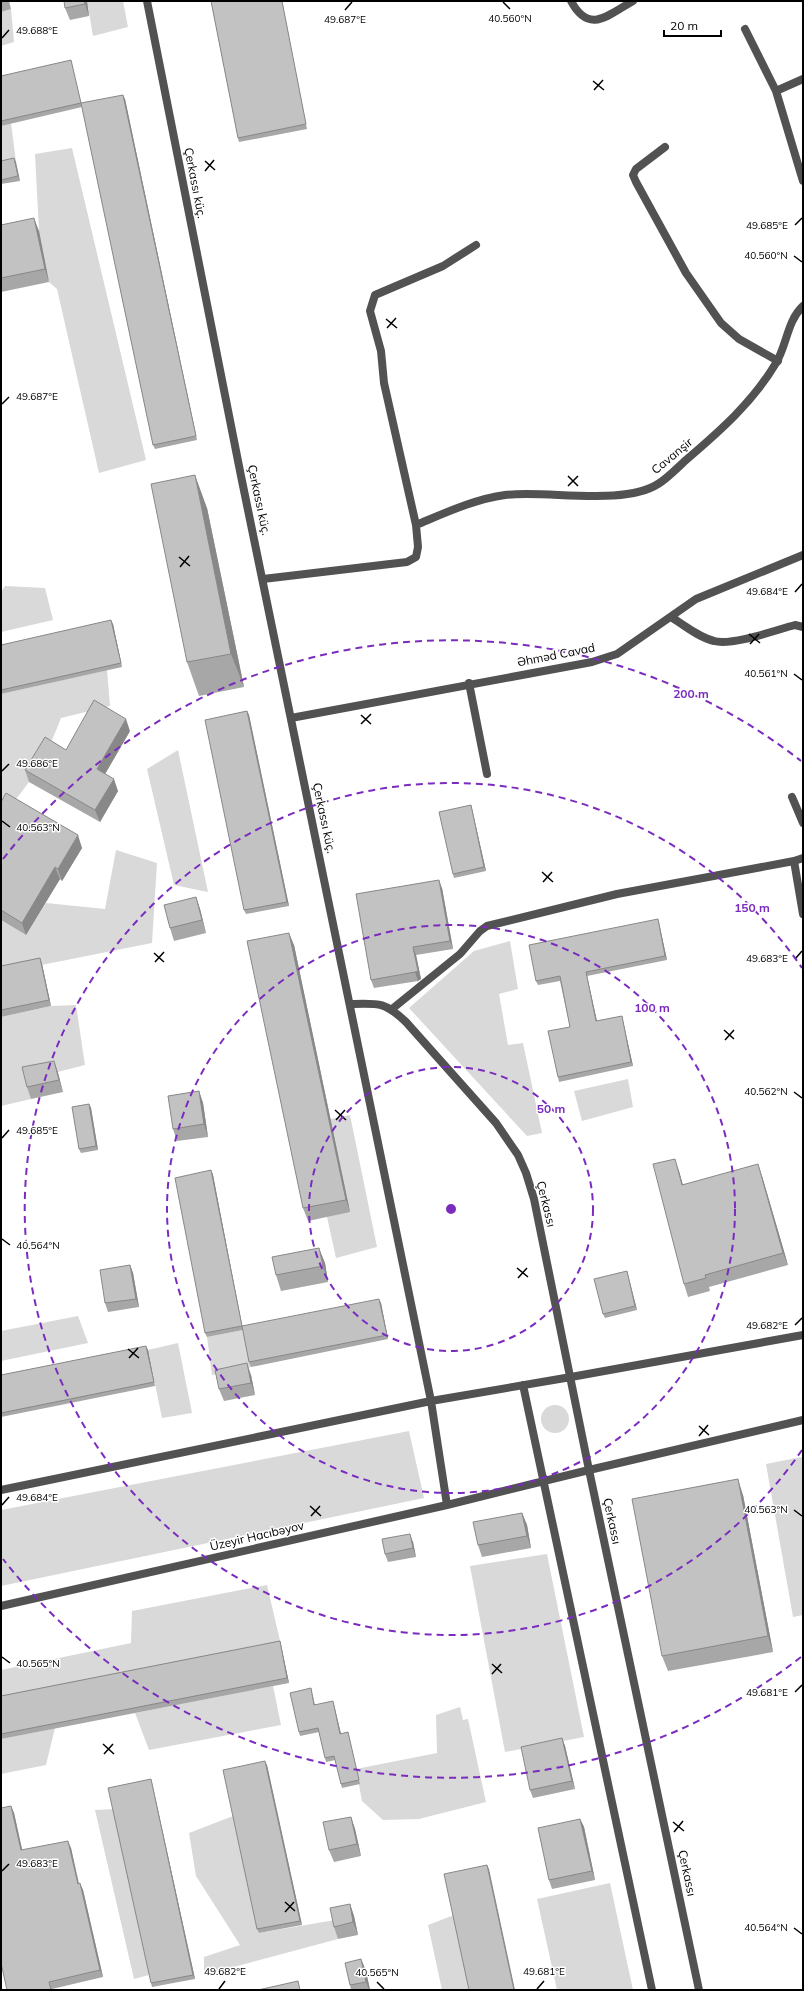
<svg xmlns="http://www.w3.org/2000/svg" width="804" height="1991" viewBox="0 0 804 1991" font-family="Mulish,sans-serif">
<style>
.green{fill:#d9d9d9}
.lines{fill:none;stroke-linecap:round;stroke-linejoin:round}
.minor{stroke:#525252;stroke-width:8}
.tertiary{stroke:#525252;stroke-width:8}
.wall{fill:#a7a7a7}
.shaded-wall{fill:#888}
.building{fill:#c2c2c2;stroke:#888}
.ticks{fill:none;stroke:#000;stroke-width:1.5}
.ring{fill:none;stroke:#7b2cbf;stroke-width:2;stroke-dasharray:7 5}
.labels{text-anchor:middle;stroke-width:3;stroke-linejoin:round;paint-order:stroke}
.street-label{font-size:12px;fill:#000;stroke:#fff}
.ticks-label{font-size:10px;text-anchor:middle;fill:#000;stroke:#fff;stroke-width:3;stroke-linejoin:round;paint-order:stroke}
.centre{fill:#7b2cbf;stroke:#fff;stroke-width:2}
.ring-label{font-size:12px;text-anchor:middle;font-weight:bold;fill:#7b2cbf;stroke:#fff;stroke-width:3;stroke-linejoin:round;paint-order:stroke}
</style>
<rect width="100%" height="100%" fill="#fff"/>
<!-- green -->
<path class="green" d="M87,1H123L128,27L93,36Z
M11,9L14,42L1,46V12Z
M11,123L16,162L1,165V126Z
M72,148L146,460L99,473L57,289L49,282L39,231L35,154Z
M5,586L45,588L53,620L1,632V592Z
M107,670L110,706L61,718C47,755 30,787 1,815V694Z
M178,750L208,892L174,885L147,769Z
M116,850L157,863L152,943L1,973V920L26,935L46,903L105,909Z
M510,941L518,989L499,994L508,1045L523,1043L542,1133L527,1136L409,1008L474,951Z
M76,1005L85,1065L26,1080L31,1099L1,1106V1017L51,1006Z
M628,1079L633,1107L582,1121L574,1091Z
M350,1115L377,1247L336,1258L327,1217L331,1119Z
M78,1316L88,1343L1,1361V1331Z
M243,1330L251,1367L212,1375L207,1337Z
M178,1343L192,1413L162,1418L148,1350Z
M541 1419a14 14 0 1 1 28 0a14 14 0 1 1-28 0Z
M409,1431L424,1498L1,1586V1510Z
M801,1457L803,1458V1615L793,1617L766,1464Z
M547,1554L584,1737L505,1752L470,1566Z
M267,1585L281,1645L1,1700V1670L131,1643L132,1611Z
M273,1686L281,1725L149,1750L135,1713Z
M460,1707L463,1720L468,1719L486,1802L419,1819L383,1820L362,1801L356,1769L437,1753L436,1715Z
M55,1728L46,1765L1,1774V1739Z
M114,1809L149,1975L134,1979L95,1810Z
M233,1816L259,1933L335,1920L338,1939L204,1975V1957L240,1945L196,1876L189,1833Z
M610,1883L633,1990H557L537,1899Z
M454,1915L470,1990H442L428,1925Z"/>
<g class="lines">
<!-- minor -->
<path class="minor" d="M571,1C589,35 608,15 633,1
M745,29L776,91L803,181
M776,91L803,79
M665,147L636,169L633,175L636,182L686,273L721,323L739,339L778,361
M416,525C445,513 475,499 505,495C547,490 623,506 658,484C668,478 677,468 686,460C720,431 753,402 776,363C787,345 787,321 803,306
M263,579L407,562L416,557L418,547L416,525L384,383L381,351L370,311L375,295L443,266L476,245
M671,617C684,625 698,637 714,641C732,646 776,630 795,625L803,627
M469,683L487,774
M291,718L592,662L617,654L696,599L803,555
M792,797L803,823
M803,858L794,861L803,914
M392,1009L460,954L480,931L487,926L617,894L794,861
M571,1377L803,1335
M589,1470L803,1420"/>
<!-- tertiary -->
<path class="tertiary" d="M147,1L241,476L407,1284L431,1401L447,1505
M351,1004C379,1003 385,1002 406,1022L496,1123L518,1155L526,1173L534,1199L589,1470L699,1990
M523,1385L652,1990
M1,1490L431,1401L571,1377
M1,1606L447,1505L589,1470"/>
</g>
<!-- wall -->
<path class="wall" d="M1,1H9L11,9L1,12Z
M87,1L89,16L70,20L65,8Z
M211,1H282L307,129L239,142L238,138Z
M72,65L81,103L125,99L197,440L155,449L153,445L82,107L1,126V76Z
M14,158L20,181L1,184V161Z
M1,225L39,231L49,282L1,292Z
M207,508L244,687L199,696L187,662Z
M113,624L122,667L1,694V645Z
M247,711L249,715L289,906L246,914L244,910Z
M130,731L105,774L118,791L100,822L29,782L25,770L66,750Z
M1,802L82,848L62,881L60,879L26,935L1,920Z
M471,805L472,809L486,871L454,878L453,874Z
M442,888L453,949L416,955L421,979L418,981L374,988L371,980Z
M196,897L200,909L206,933L174,941L170,928Z
M659,923L667,960L587,976L597,1021L622,1016L623,1021L633,1066L559,1082L558,1077L570,1027L560,981L538,985L536,981Z
M294,945L350,1212L308,1221L303,1208Z
M40,958L42,964L51,1006L1,1017V966Z
M54,1061L58,1073L63,1092L31,1099L27,1087Z
M199,1091L203,1103L208,1137L177,1141L173,1129Z
M89,1104L91,1108L98,1150L81,1153L79,1149Z
M211,1170L213,1175L242,1326L381,1303L388,1339L251,1367L249,1362L243,1330L207,1337L205,1333Z
M679,1171L683,1185L762,1176L788,1265L709,1287L710,1291L688,1297L684,1284Z
M325,1263L328,1282L281,1291L276,1275Z
M130,1265L133,1273L139,1307L108,1312L105,1303Z
M627,1271L637,1310L605,1318L603,1314Z
M148,1350L155,1386L1,1417V1375Z
M251,1375L255,1395L224,1401L219,1389Z
M743,1495L773,1652L668,1671L662,1656Z
M522,1513L527,1525L531,1548L482,1557L478,1545Z
M413,1542L416,1557L388,1562L385,1554Z
M280,1641L281,1645L289,1683L1,1739V1696Z
M311,1688L315,1705H334L341,1734L348,1732L349,1737L360,1784L342,1788L335,1760L326,1762L319,1732L300,1736L299,1732Z
M562,1738L565,1746L575,1789L533,1798L530,1790Z
M267,1765L302,1925L259,1933L257,1929Z
M152,1783L195,1979L152,1987L151,1983Z
M11,1806L14,1813L22,1850L71,1848L79,1883L83,1890L103,1977L52,1989V1990H7Z
M351,1817L355,1829L361,1856L334,1862L329,1850Z
M580,1819L584,1827L595,1880L552,1889L549,1880Z
M350,1904L354,1916L358,1935L338,1939L334,1927Z
M361,1959L366,1971L370,1990H351L350,1985Z"/>
<!-- shaded-wall -->
<path class="shaded-wall" d="M84,1H87L89,16Z
M123,95L125,99L197,440L196,436Z
M14,158L16,162L20,181L18,176Z
M34,218L39,231L49,282L45,269Z
M195,475L207,508L244,687L231,654Z
M111,620L113,624L122,667L121,663Z
M247,711L249,715L289,906L287,902Z
M126,719L130,731L101,781L97,769Z
M114,779L118,791L100,822L95,810Z
M471,805L472,809L486,871L484,867Z
M78,835L82,848L62,881L58,869Z
M55,867L60,879L26,935L22,923Z
M439,880L442,888L453,949L450,941Z
M196,897L200,909L206,933L202,920Z
M658,919L659,923L667,960L665,956Z
M289,933L294,945L350,1212L346,1200Z
M413,947L416,955L421,979L418,981L415,972Z
M40,958L42,964L51,1006L49,1000Z
M586,972L587,976L598,1026L596,1021Z
M622,1016L623,1021L633,1066L631,1062Z
M54,1061L58,1073L63,1092L59,1080Z
M199,1091L203,1103L208,1137L204,1124Z
M89,1104L91,1108L98,1150L96,1146Z
M675,1159L679,1171L686,1197L682,1185Z
M758,1164L762,1176L788,1265L783,1253Z
M211,1170L213,1175L243,1330L242,1326Z
M319,1248L325,1263L328,1282L323,1266Z
M130,1265L133,1273L139,1307L136,1299Z
M627,1271L628,1275L637,1310L635,1306Z
M379,1299L381,1303L388,1339L387,1335Z
M146,1346L148,1350L155,1386L154,1382Z
M247,1363L251,1375L255,1395L251,1383Z
M738,1479L743,1495L773,1652L768,1636Z
M522,1513L527,1525L531,1548L527,1536Z
M410,1534L413,1542L416,1557L413,1548Z
M280,1641L281,1645L289,1683L287,1678Z
M333,1701L334,1705L342,1738L340,1734Z
M562,1738L565,1746L575,1789L572,1781Z
M265,1761L267,1765L302,1925L300,1921Z
M151,1779L152,1783L195,1979L193,1975Z
M11,1806L14,1813L24,1858L21,1850Z
M351,1817L355,1829L361,1856L357,1844Z
M580,1819L584,1827L595,1880L592,1871Z
M68,1841L71,1848L80,1891L78,1884Z
M487,1865L489,1869L515,1990H514Z
M80,1883L83,1890L103,1977L100,1970Z
M350,1904L354,1916L358,1935L353,1922Z
M361,1959L366,1971L370,1990H369L366,1982Z"/>
<!-- building -->
<path class="building" d="M64,1H84L85,4L65,8Z
M211,1H282L306,124L238,138Z
M71,60L81,103L1,121V76Z
M123,95L196,436L153,445L81,103Z
M14,158L18,176L1,180V161Z
M34,218L45,269L1,278V225Z
M195,475L231,654L187,662L151,484Z
M111,620L121,663L1,690V645Z
M94,700L126,719L97,769L114,779L95,810L25,770L45,737L66,750Z
M247,711L287,902L244,910L205,720Z
M6,793L78,835L58,869L55,867L22,923L1,910V802Z
M471,805L484,867L453,874L439,812Z
M439,880L450,941L413,947L418,971L415,972L371,980L356,894Z
M196,897L202,920L170,928L164,905Z
M658,919L665,956L586,972L596,1021L622,1016L631,1062L558,1077L548,1031L570,1027L560,976L536,981L529,945Z
M289,933L346,1200L303,1208L247,941Z
M40,958L49,1000L1,1010V966Z
M54,1061L59,1080L27,1087L22,1067Z
M199,1091L204,1124L173,1129L168,1096Z
M89,1104L96,1146L79,1149L72,1107Z
M675,1159L682,1185L758,1164L783,1253L705,1275L706,1278L684,1284L653,1164Z
M211,1170L242,1326L205,1333L175,1178Z
M319,1248L323,1266L276,1275L272,1257Z
M130,1265L136,1299L105,1303L100,1270Z
M627,1271L635,1306L603,1314L594,1279Z
M379,1299L387,1335L249,1362L242,1326Z
M146,1346L154,1382L1,1413V1375Z
M247,1363L251,1383L219,1389L215,1370Z
M738,1479L768,1636L662,1656L632,1499Z
M522,1513L527,1536L478,1545L473,1522Z
M410,1534L413,1548L385,1554L382,1539Z
M280,1641L287,1678L1,1734V1696Z
M311,1688L314,1705L333,1701L340,1734L348,1732L359,1780L341,1784L334,1756L325,1758L318,1728L299,1732L290,1693Z
M562,1738L572,1781L530,1790L521,1747Z
M265,1761L300,1921L257,1929L223,1770Z
M151,1779L193,1975L151,1983L108,1788Z
M11,1806L21,1850L68,1841L78,1884L80,1883L100,1970L49,1982L51,1990H7L1,1963V1808Z
M351,1817L357,1844L329,1850L323,1822Z
M580,1819L592,1871L549,1880L538,1828Z
M487,1865L514,1990H469L444,1874Z
M350,1904L353,1922L334,1927L330,1908Z
M361,1959L366,1982L350,1985L345,1963Z
M298,1981L300,1990H258Z"/>
<!-- ticks -->
<path class="ticks" d="M503,2L510,9M345,10L352,2M2,38L9,30M593,81L604,90M594,90L603,80M205,161L215,170M205,171L214,160M795,225L802,218M794,256L802,262M386,319L397,328M387,328L396,318M2,404L9,397M568,476L578,486M568,486L578,476M179,557L190,566M180,567L189,556M795,592L802,584M749,634L760,643M750,644L759,634M794,674L802,680M361,715L371,724M361,724L371,714M2,771L9,764M2,821L10,827M542,872L553,882M543,882L552,872M154,953L164,962M795,959L802,951M155,962L164,952M724,1030L734,1039M725,1040L734,1030M794,1092L802,1098M335,1110L346,1120M336,1120L345,1110M2,1138L9,1130M2,1239L10,1245M517,1268L528,1277M518,1278L527,1268M795,1325L802,1318M128,1349L139,1358M129,1358L138,1348M699,1426L709,1435M699,1436L708,1425M2,1505L9,1497M310,1506L321,1516M794,1510L802,1516M311,1516L320,1506M2,1657L10,1663M492,1664L502,1673M492,1674L501,1664M795,1692L802,1685M103,1744L114,1754M104,1754L113,1744M673,1822L684,1831M674,1832L683,1821M2,1871L9,1864M285,1902L295,1911M285,1912L294,1902M794,1928L802,1934M377,1982L384,1989M219,1989L225,1981M537,1989L544,1981"/>
<!-- distance rings -->
<g class="ring">
<circle cx="451" cy="1209" r="142"/>
<circle cx="451" cy="1209" r="284"/>
<path d="M802 1450A426 426 0 1 1 802 968"/>
<path d="M801 1657A568 568 0 0 1 3 1559M3 859A568 568 0 0 1 801 761"/>
</g>
<g class="labels">
<!-- street labels -->
<g class="street-label">
<text transform="translate(195 183) rotate(79)" y="4">Çerkassı küç.</text>
<text transform="translate(672 456) rotate(-40)" y="4">Cavanşir</text>
<text transform="translate(259 500) rotate(78)" y="4">Çerkassı küç.</text>
<text transform="translate(556 655) rotate(-11)" y="4">Əhməd Cavad</text>
<text transform="translate(324 818) rotate(78)" y="4">Çerkassı küç.</text>
<text transform="translate(546 1204) rotate(76)" y="4">Çerkassı</text>
<text transform="translate(612 1521) rotate(78)" y="4">Çerkassı</text>
<text transform="translate(257 1536) rotate(-13)" y="4">Üzeyir Hacıbəyov</text>
<text transform="translate(687 1873) rotate(78)" y="4">Çerkassı</text>
</g>
</g>
<g class="ticks-label">
<text x="510" y="22">40.560°N</text>
<text x="345" y="23">49.687°E</text>
<text x="37" y="34">49.688°E</text>
<text x="767" y="229">49.685°E</text>
<text x="766" y="259">40.560°N</text>
<text x="37" y="400">49.687°E</text>
<text x="767" y="595">49.684°E</text>
<text x="766" y="677">40.561°N</text>
<text x="37" y="767">49.686°E</text>
<text x="38" y="831">40.563°N</text>
<text x="767" y="962">49.683°E</text>
<text x="766" y="1095">40.562°N</text>
<text x="37" y="1134">49.685°E</text>
<text x="38" y="1249">40.564°N</text>
<text x="767" y="1329">49.682°E</text>
<text x="37" y="1501">49.684°E</text>
<text x="766" y="1513">40.563°N</text>
<text x="38" y="1667">40.565°N</text>
<text x="767" y="1696">49.681°E</text>
<text x="37" y="1867">49.683°E</text>
<text x="766" y="1931">40.564°N</text>
<text x="225" y="1975">49.682°E</text>
<text x="544" y="1975">49.681°E</text>
<text x="377" y="1976">40.565°N</text>
</g>
<circle cx="451" cy="1209" r="6" class="centre"/>
<g class="ring-label">
<text x="691" y="698">200 m</text>
<text x="752" y="912">150 m</text>
<text x="652" y="1012">100 m</text>
<text x="551" y="1113">50 m</text>
</g>
<!-- border -->
<rect width="804" height="1991" fill="none" stroke="#000000" stroke-width="4"/>
<!-- scale -->
<path d="M664 30v6h57v-6" fill="none" stroke="#000000" stroke-width="2"/>
<text x="670" y="30" font-size="12" fill="#000000" stroke="#ffffff" stroke-width="3" paint-order="stroke">20 m</text>
</svg>
